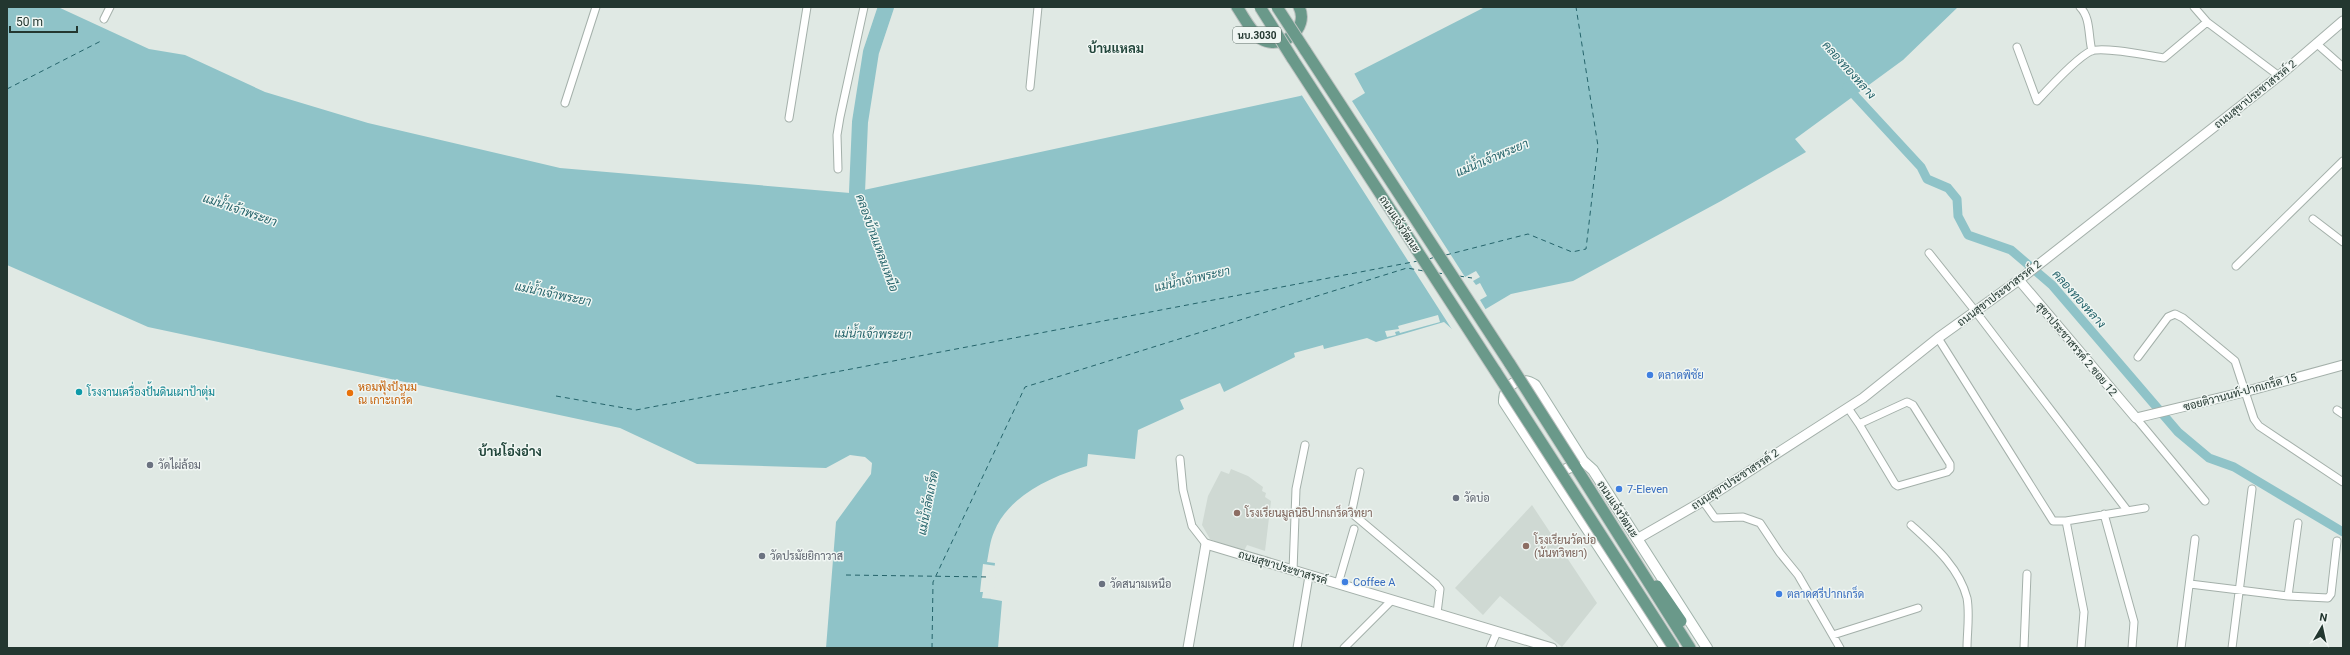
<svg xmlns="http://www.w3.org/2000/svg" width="2350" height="655" viewBox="0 0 2350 655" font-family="Roboto,Sarabun,sans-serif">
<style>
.built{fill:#cfd9d3}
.water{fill:#8fc3c8}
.pier{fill:#e0e9e4}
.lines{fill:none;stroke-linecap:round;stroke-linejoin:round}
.canal{stroke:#8fc3c8;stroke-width:9}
.river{stroke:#8fc3c8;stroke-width:16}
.ferry{stroke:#25646b;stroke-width:1;stroke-dasharray:5 4;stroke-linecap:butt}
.minor-casing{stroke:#a4b0aa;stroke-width:9}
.tertiary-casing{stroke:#a4b0aa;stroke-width:11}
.secondary-casing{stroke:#a1b3ab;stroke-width:12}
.primary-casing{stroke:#bdc3c1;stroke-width:13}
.minor{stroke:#fff;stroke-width:7}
.tertiary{stroke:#fff;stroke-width:9}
.secondary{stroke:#fff;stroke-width:10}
.primary{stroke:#6a998a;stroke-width:11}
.primary-bridge-casing{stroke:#bdc3c1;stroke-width:13;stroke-linecap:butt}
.primary-bridge{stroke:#6a998a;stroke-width:11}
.shop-dot{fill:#3f7fe0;stroke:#f0f6f3;stroke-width:1.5}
.culture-dot{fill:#0f9aa8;stroke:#f0f6f3;stroke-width:1.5}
.food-dot{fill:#e8710a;stroke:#f0f6f3;stroke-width:1.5}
.worship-dot{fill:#6b7280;stroke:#f0f6f3;stroke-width:1.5}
.education-dot{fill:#8d6e63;stroke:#f0f6f3;stroke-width:1.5}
.labels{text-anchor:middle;stroke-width:3;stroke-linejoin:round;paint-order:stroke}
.shield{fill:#f0f6f3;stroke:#60706a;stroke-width:1}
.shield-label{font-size:10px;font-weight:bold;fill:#233730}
.street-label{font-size:11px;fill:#233730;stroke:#f0f6f3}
.shop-label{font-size:11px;fill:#366cbe;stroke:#f0f6f3;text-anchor:start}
.food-label{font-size:11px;fill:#c56008;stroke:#f0f6f3;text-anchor:start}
.culture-label{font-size:11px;fill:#0d838f;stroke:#f0f6f3;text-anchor:start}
.worship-label{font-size:11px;fill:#5b616d;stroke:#f0f6f3;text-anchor:start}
.education-label{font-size:11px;fill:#785e54;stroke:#f0f6f3;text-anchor:start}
.water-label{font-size:12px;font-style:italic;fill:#25646b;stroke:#f0f6f3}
.quarter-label{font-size:13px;font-weight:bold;fill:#22463b;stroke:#f0f6f3}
</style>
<rect width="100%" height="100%" fill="#e0e9e4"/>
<!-- built -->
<path class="built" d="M1231,469L1248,476L1263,487L1262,491L1266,493L1265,497L1271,501L1265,551L1247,545L1243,553L1230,548L1210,539L1202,525L1208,496L1221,471L1229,474Z
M1532,505L1597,603L1562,647L1500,596L1483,615L1455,588Z"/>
<!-- water -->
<path class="water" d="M7,7H58L149,49L185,55L265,92L368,123L560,168L850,193L1300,96L1338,82L1485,7H1958L1903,60L1795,139L1806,152L1721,201L1573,281L1511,294L1452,329L1444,322L1376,342L1367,338L1324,349L1323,345L1294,353L1295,357L1224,392L1220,383L1180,400L1184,409L1138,430L1135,459L1088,454L1087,466C1052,476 1008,496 994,532C990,541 989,552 987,562L995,563L991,599L1002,601L998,648H826L836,522L871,474L872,463L865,457L850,455L826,468L697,464L620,428L148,327L7,265Z"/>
<!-- pier -->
<path class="pier" d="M1354,73L1365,93L1352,101L1465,277L1476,271L1480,277L1473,281L1476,285L1480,283L1487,296L1480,300L1486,310L1453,331L1301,94Z
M1438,315L1440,322L1400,333L1399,331L1395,332L1396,335L1387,337L1385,331L1399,329L1398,326Z
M983,564L997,566L993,599L982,598L983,592H980Z"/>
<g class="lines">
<!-- canal -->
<path class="canal" d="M1847,87L1921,167L1927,179L1948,188L1957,199L1958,216L1968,235L2011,250L2052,285L2178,432L2209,458L2234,467L2343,532"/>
<!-- river -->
<path class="river" d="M865,212L857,192L860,122L871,52L886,7"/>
<!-- ferry -->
<path class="ferry" d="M7,89L101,41
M1446,255L1528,234L1572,252L1586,249L1598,146L1576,7
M1429,259L1435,257
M1437,273L1446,274
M1459,276L1472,278
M556,396L636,410L1418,261
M846,575L990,577
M932,648L933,582L1025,387L1407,268L1424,271"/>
<!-- minor casing -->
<g class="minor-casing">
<path id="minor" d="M2080,7C2091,18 2088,36 2092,51
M2194,7L2207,22L2279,76
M104,19L110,7
M2317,44L2343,67
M2017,47L2037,101C2048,89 2078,57 2091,51C2103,46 2150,56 2164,58L2207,22
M1030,87L1038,7
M565,103L596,7
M789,118L807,7
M838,169L837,135L840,117L864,7
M2313,219L2343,242
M1929,253L1976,312L2127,510
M2236,266L2343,161
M1938,338L2053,521H2066L2145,508
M2138,357L2168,317L2175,314L2183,318L2235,361L2254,419L2259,426L2343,482
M1907,402L1913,405L1950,464V469L1947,472L1898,486L1895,484L1859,424Z
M1848,408L1859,424
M2337,410L2343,414
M2136,418L2205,501
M1180,459L1183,490L1192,526L1206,544
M1360,472L1352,510L1354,515L1436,584L1440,589L1437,613
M1703,501L1715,518L1743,517L1760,523L1780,553L1798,575L1840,648
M2104,514L2134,622L2132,648
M2066,521L2084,612L2081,648
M1911,525C1934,546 1959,567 1967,598C1970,614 1967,632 1967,648
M1293,571L1296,489L1305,445
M1338,584L1354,529
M2190,584L2288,596L2328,598L2331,594L2337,541
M2288,596L2298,523
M1833,635L1918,608
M1297,648L1309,576
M1344,648L1392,600
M1490,648L1497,632
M2024,648L2027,574
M2181,648L2195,539
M2232,648L2252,489"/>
</g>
<!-- tertiary casing -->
<g class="tertiary-casing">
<path id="tertiary" d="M2019,280L2136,418L2244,392L2343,365
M1637,539L1703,501L1863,398L1938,338L2019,280L2279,76L2343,21
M1188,648L1206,544L1552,648"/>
</g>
<!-- secondary casing -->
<g class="secondary-casing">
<path id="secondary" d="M1556,479L1564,470L1582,462
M1665,648L1504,402C1503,384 1521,375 1535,385L1583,461L1593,470L1707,648"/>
</g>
<!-- primary casing -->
<g class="primary-casing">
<path id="primary" d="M1237,7C1244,17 1251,32 1261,39C1281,51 1310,29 1299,7
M1305,50L1510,364
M1292,58L1496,372
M1575,466L1690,648
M1657,586L1681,621"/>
</g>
<!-- minor -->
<use href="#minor" class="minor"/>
<!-- tertiary -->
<use href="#tertiary" class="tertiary"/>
<!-- secondary -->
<use href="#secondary" class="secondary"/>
<!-- primary -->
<use href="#primary" class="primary"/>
<!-- primary-bridge casing -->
<g class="primary-bridge-casing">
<path id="primary-bridge" d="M1260,7L1292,58
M1277,7L1305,50
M1510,364L1575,466
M1496,372L1674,648"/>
</g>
<!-- primary-bridge -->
<use href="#primary-bridge" class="primary-bridge"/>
</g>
<!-- markers -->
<g class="shop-dot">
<circle cx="1650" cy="375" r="4"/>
<circle cx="1619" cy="489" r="4"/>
<circle cx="1345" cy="582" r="4"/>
<circle cx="1779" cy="594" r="4"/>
</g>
<circle class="culture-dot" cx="79" cy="392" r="4"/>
<circle class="food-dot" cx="350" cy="393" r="4"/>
<g class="worship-dot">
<circle cx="150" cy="465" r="4"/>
<circle cx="1456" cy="498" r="4"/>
<circle cx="762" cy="556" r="4"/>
<circle cx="1102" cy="584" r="4"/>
</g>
<g class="education-dot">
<circle cx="1237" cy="513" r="4"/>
<circle cx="1526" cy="546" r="4"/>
</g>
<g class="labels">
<!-- shield labels -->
<rect class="shield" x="1233" y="27" width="48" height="16" rx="3"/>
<g class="shield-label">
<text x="1257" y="39">นบ.3030</text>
</g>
<!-- street labels -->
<g class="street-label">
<text transform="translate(2255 94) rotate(-39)" y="4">ถนนสุขาประชาสรรค์ 2</text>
<text transform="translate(1400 224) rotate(57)" y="4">ถนนแจ้งวัฒนะ</text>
<text transform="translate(1999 293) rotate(-37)" y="4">ถนนสุขาประชาสรรค์ 2</text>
<text transform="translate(2077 349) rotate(50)" y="4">สุขาประชาสรรค์ 2 ซอย 12</text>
<text transform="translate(2240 392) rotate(-15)" y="4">ซอยติวานนท์-ปากเกร็ด 15</text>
<text transform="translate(1735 479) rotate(-33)" y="4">ถนนสุขาประชาสรรค์ 2</text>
<text transform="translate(1618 509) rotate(57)" y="4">ถนนแจ้งวัฒนะ</text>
<text transform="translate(1283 567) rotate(17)" y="4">ถนนสุขาประชาสรรค์</text>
</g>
<!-- shop labels -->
<g class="shop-label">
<text x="1658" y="379">ตลาดพิชัย</text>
<text x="1627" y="493">7-Eleven</text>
<text x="1353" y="586">Coffee A</text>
<text x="1787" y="598">ตลาดศรีปากเกร็ด</text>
</g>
<!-- food labels -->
<g class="food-label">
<text x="358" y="391">หอมฟุ้งปังนม<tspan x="358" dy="13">ณ เกาะเกร็ด</tspan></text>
</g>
<!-- culture labels -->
<g class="culture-label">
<text x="87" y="396">โรงงานเครื่องปั้นดินเผาป้าตุ่ม</text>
</g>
<!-- worship labels -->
<g class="worship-label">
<text x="158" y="469">วัดไผ่ล้อม</text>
<text x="1464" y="502">วัดบ่อ</text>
<text x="770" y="560">วัดปรมัยยิกาวาส</text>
<text x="1110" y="588">วัดสนามเหนือ</text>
</g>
<!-- education labels -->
<g class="education-label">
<text x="1245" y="517">โรงเรียนมูลนิธิปากเกร็ดวิทยา</text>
<text x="1534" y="544">โรงเรียนวัดบ่อ<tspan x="1534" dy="13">(นันทวิทยา)</tspan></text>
</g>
<!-- water labels -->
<g class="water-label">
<text transform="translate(1849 70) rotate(48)" y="4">คลองทองหลาง</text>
<text transform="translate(1492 158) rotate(-23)" y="4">แม่น้ำเจ้าพระยา</text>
<text transform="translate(240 210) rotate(19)" y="4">แม่น้ำเจ้าพระยา</text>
<text transform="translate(877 243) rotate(70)" y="4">คลองบ้านแหลมเหนือ</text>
<text transform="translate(1192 279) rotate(-13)" y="4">แม่น้ำเจ้าพระยา</text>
<text transform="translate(553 294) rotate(12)" y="4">แม่น้ำเจ้าพระยา</text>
<text transform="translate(2079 299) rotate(48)" y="4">คลองทองหลาง</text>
<text transform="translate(873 334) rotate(1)" y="4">แม่น้ำเจ้าพระยา</text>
<text transform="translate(928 503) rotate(-79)" y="4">แม่น้ำลัดเกร็ด</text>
</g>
<!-- quarter labels -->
<g class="quarter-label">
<text x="1116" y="53">บ้านแหลม</text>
<text x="510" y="456">บ้านโอ่งอ่าง</text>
</g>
</g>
<!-- border -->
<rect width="2350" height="655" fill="none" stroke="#233730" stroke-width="16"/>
<!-- north arrow -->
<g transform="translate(2322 627) rotate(9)" stroke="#f0f6f3" stroke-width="3" paint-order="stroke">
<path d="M0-3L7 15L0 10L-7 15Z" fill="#233730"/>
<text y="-6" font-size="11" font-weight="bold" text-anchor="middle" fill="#233730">N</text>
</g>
<!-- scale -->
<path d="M10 26v6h67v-6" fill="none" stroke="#233730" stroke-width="2"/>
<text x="16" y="26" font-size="12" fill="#233730" stroke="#f0f6f3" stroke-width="3" paint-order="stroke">50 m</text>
</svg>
